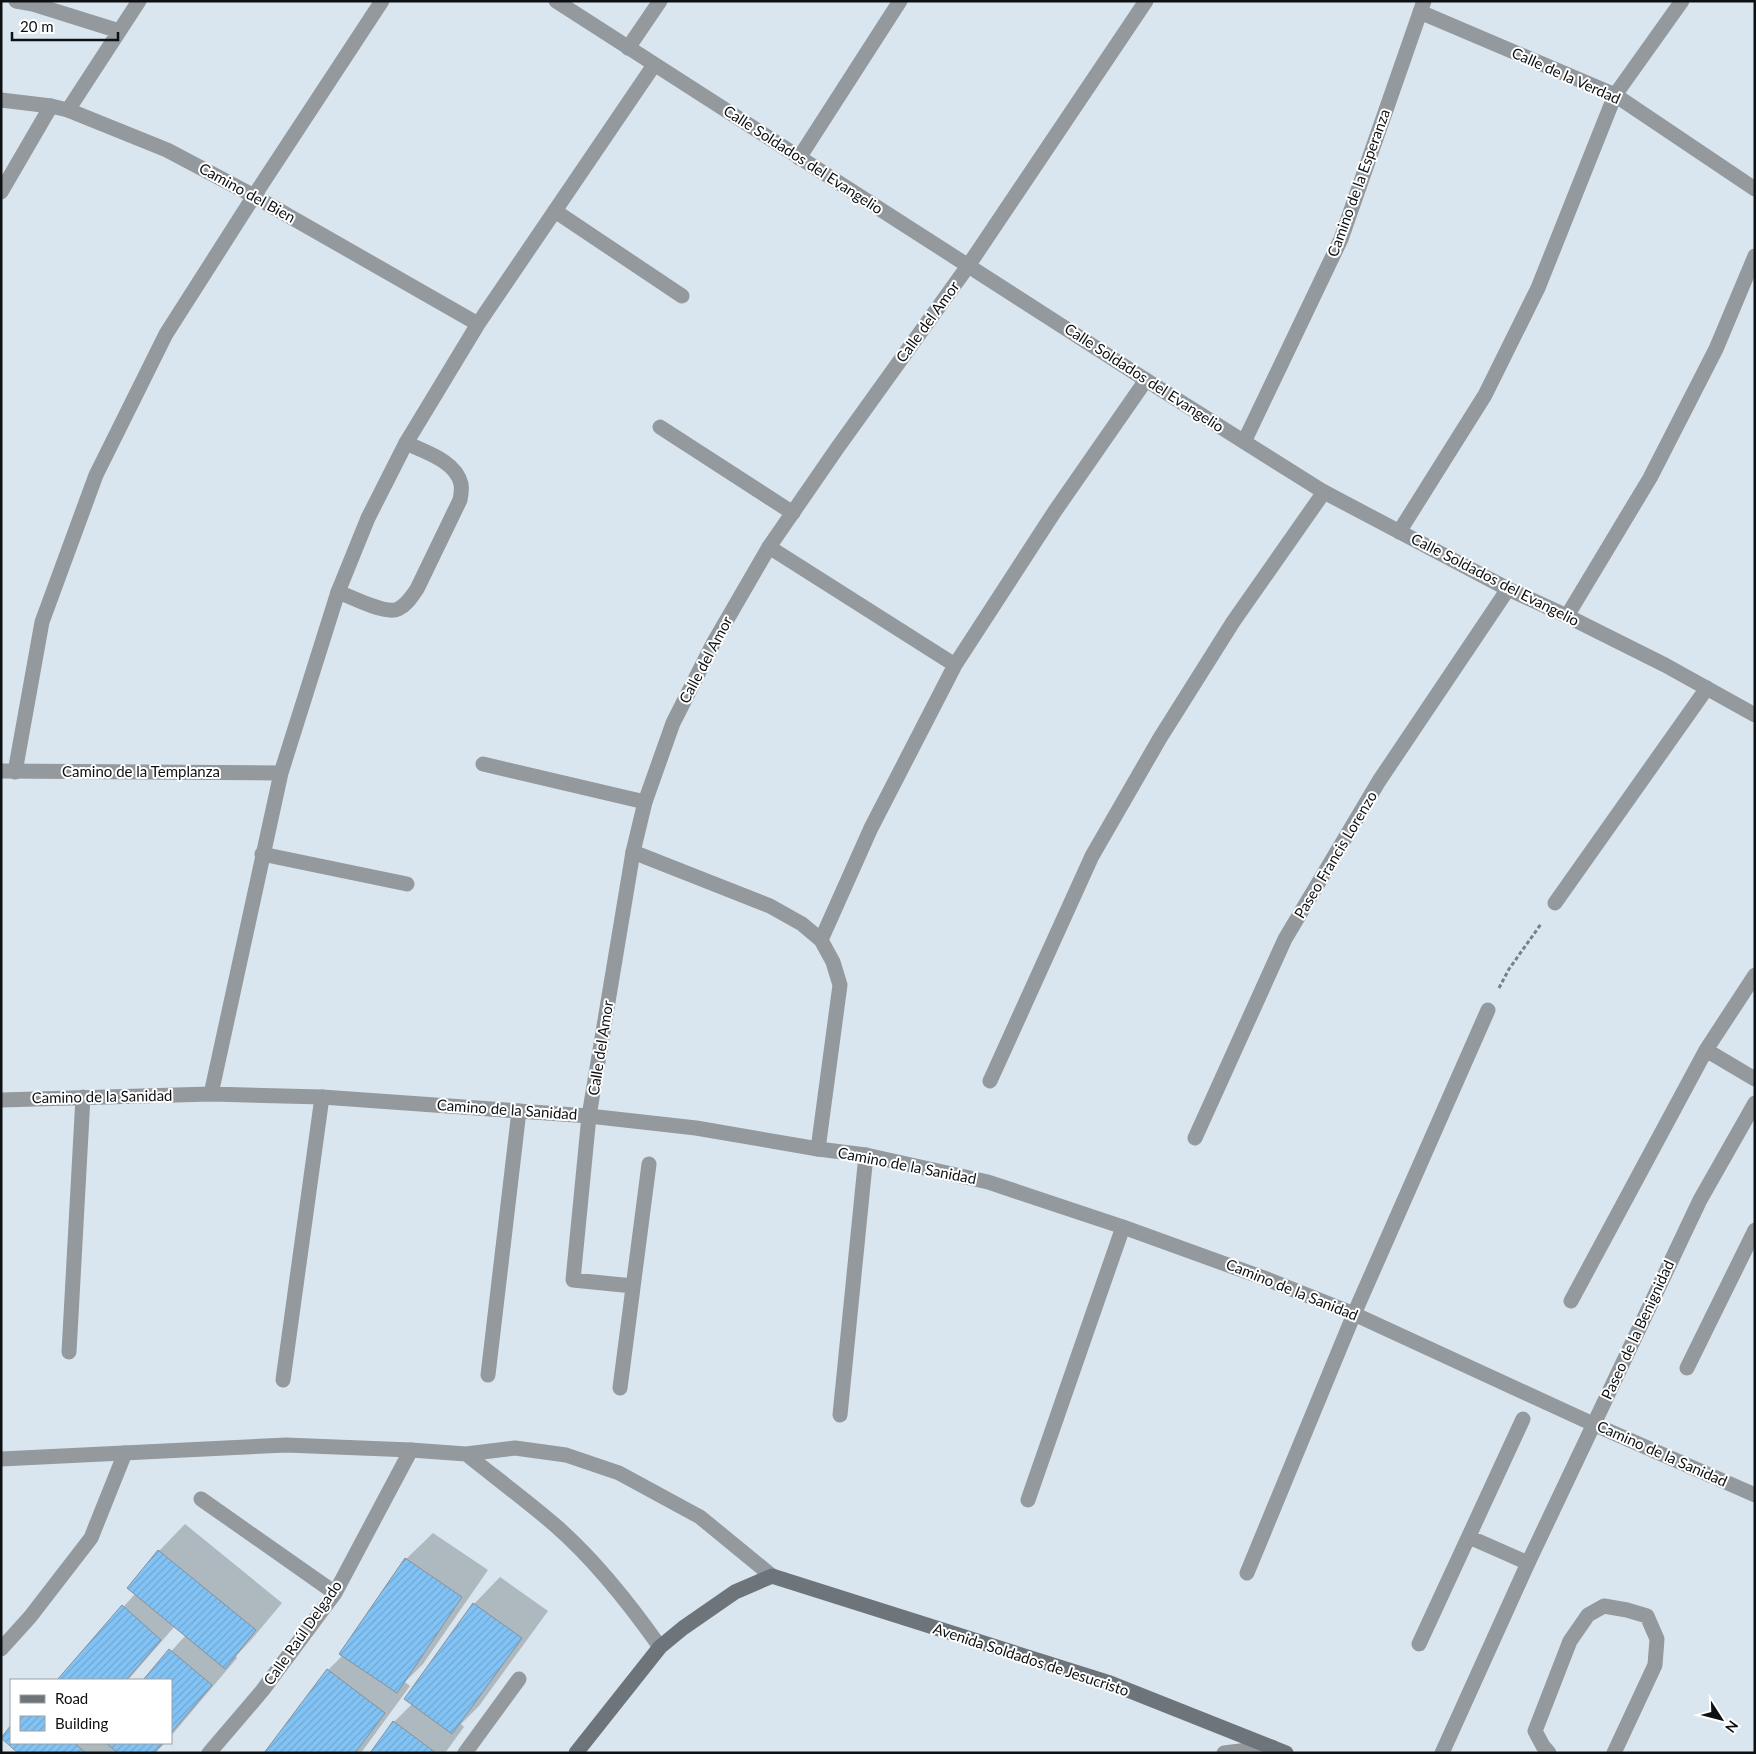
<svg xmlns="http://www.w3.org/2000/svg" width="1756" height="1754" viewBox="0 0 1756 1754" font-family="Lato,sans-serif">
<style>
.shadow{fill:#0003}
.building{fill:url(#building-hatch);stroke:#87919a}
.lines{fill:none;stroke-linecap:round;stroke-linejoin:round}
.path{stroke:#788087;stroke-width:3;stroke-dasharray:4 2.5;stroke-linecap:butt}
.lane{stroke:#94999d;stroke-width:15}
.street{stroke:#94999d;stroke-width:15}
.secondary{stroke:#6e757a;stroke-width:15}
.labels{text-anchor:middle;stroke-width:4;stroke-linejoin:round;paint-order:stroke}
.street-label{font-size:15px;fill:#0d1114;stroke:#fff}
</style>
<defs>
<pattern id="building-hatch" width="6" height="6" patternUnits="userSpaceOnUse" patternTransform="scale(1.25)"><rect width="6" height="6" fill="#82c3f5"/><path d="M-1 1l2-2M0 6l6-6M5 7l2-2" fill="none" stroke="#6fa6d1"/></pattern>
</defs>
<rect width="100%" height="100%" fill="#dae6ef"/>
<!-- shadow -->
<path class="shadow" d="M185,1524L282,1603L251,1640L236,1656L237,1658L171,1736V1680H145L186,1635L175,1626L128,1680H58L135,1594L129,1588L159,1551Z
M433,1533L488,1570L423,1664L405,1682L410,1686L361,1753H266L328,1670L343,1655L406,1559Z
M500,1577L548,1611L479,1706L461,1724L464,1727L445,1753H371L394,1722L412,1704L474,1604Z
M11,1727V1743H165L155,1753H20L2,1738Z"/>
<!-- building -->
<path class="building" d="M158,1550L256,1630L225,1669L127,1588Z
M405,1558L462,1597L397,1693L339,1654Z
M473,1603L522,1638L452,1734L404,1699Z
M122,1605L161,1640L126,1680H57Z
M169,1649L212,1685L171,1733V1680H143Z
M327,1669L385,1713L355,1753H264Z
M393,1721L436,1753H370Z
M11,1725V1743H74L86,1753H18L1,1738Z
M106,1743H163L154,1753H118Z"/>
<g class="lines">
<!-- path -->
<path class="path" d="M1499,988L1509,969L1541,924"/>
<!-- lane -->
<path class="lane" d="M16,1L33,4L119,31
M628,48L660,1
M68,110L139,1
M799,158L900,1
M1,192L51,106
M555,211L682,296
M968,266L1146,1
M660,427L793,513
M1399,532L1485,395L1538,288L1615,95L1682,1
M769,547L955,665
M338,592C352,597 385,615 398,609C407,605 412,596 417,589L460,500C461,495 462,489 461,484C456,461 425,452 406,443
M1567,616L1650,478L1716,349L1755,256
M483,764L645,802
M15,772L42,622L96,475L166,334L254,196L382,1
M633,852L770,906L802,924L821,940L833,962L840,985L818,1149
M262,854L407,884
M1555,903L1707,688
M821,940L871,828L955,665L1055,511L1146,380
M1706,1050L1755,1079
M990,1081L1092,856L1160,738L1233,622L1324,492
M589,1116L573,1280L633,1286
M1195,1138L1285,939L1379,781L1508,589
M1571,1301L1706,1050L1755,975
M69,1352L83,1097
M1687,1368L1755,1230
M488,1375L519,1111
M283,1380L322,1097
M620,1388L649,1164
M840,1415L866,1155
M201,1499L335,1593
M1028,1500L1123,1227
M1469,1537L1528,1563
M1247,1573L1354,1314L1488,1010
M1419,1644L1523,1419
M1,1649L30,1617L91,1538L125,1453
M209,1753L262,1691L335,1593L411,1450
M465,1753L519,1679
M1549,1753L1543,1746L1535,1731L1570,1641L1588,1615L1604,1606L1627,1610L1647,1616L1657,1639L1655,1665L1614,1753"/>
<!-- street -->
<path class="street" d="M556,1L1146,380L1324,492L1508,589L1567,616L1665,665L1755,715
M1420,12L1615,95L1755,189
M1,100L51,106L68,110L167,150L254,196L478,324
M1244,442L1341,239L1424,1
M1,771L281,773
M211,1094L281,773L338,592L368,518L406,443L478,324L654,65
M1,1100L211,1094L322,1097L589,1116L696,1128L818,1149L866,1155L988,1182L1123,1227L1264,1278L1354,1314L1593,1424L1755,1495
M589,1116L633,852L645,802L673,723L714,642L769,547L838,447L968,266
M466,1454C496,1478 527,1501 556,1526C596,1561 629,1603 660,1647
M1,1459L286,1445L411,1450L466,1454L515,1448L566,1455L619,1473L700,1517L772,1576
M1224,1753L1272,1747
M1442,1753L1528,1563L1700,1200L1755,1103"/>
<!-- secondary -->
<path class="secondary" d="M576,1753L660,1647L683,1628L735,1592L772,1576L1110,1683L1286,1753"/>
</g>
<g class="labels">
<!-- street labels -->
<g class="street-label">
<text transform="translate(1566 76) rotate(24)" y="5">Calle de la Verdad</text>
<text transform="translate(803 160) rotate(33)" y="5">Calle Soldados del Evangelio</text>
<text transform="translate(1359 183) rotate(-70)" y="5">Camino de la Esperanza</text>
<text transform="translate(247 193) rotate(29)" y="5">Camino del Bien</text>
<text transform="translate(928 322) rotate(-54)" y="5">Calle del Amor</text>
<text transform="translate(1144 378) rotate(33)" y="5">Calle Soldados del Evangelio</text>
<text transform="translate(1495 580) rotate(27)" y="5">Calle Soldados del Evangelio</text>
<text transform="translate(706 660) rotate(-62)" y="5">Calle del Amor</text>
<text x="141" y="777">Camino de la Templanza</text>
<text transform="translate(1336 855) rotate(-59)" y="5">Paseo Francis Lorenzo</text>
<text transform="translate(601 1048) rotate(-81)" y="5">Calle del Amor</text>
<text transform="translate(102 1097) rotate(-1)" y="5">Camino de la Sanidad</text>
<text transform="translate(507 1110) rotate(4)" y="5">Camino de la Sanidad</text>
<text transform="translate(907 1166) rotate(11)" y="5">Camino de la Sanidad</text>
<text transform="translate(1292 1290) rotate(22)" y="5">Camino de la Sanidad</text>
<text transform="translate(1638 1330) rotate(-65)" y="5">Paseo de la Benignidad</text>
<text transform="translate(1662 1454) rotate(24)" y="5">Camino de la Sanidad</text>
<text transform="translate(303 1633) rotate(-55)" y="5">Calle Raúl Delgado</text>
<text transform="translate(1031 1660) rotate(18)" y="5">Avenida Soldados de Jesucristo</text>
</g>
</g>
<!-- border -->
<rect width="1756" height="1754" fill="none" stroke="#0d1114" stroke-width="5"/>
<!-- legend -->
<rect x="10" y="1679" width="162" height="65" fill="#ffffff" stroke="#9ea0a1"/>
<rect x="20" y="1695" width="25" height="8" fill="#6e757a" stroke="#9ea0a1"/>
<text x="55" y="1704" font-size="15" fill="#0d1114">Road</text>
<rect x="20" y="1716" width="25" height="15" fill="url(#building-hatch)" stroke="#9ea0a1"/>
<text x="55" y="1729" font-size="15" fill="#0d1114">Building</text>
<!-- north arrow -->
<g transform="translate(1721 1719) rotate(126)" stroke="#ffffff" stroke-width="4" paint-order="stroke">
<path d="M0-4L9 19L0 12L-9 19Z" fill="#0d1114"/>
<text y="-8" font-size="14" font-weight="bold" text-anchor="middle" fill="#0d1114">N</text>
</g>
<!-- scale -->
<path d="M12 32v8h106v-8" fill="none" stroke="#0d1114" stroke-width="2.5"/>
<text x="20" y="32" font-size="15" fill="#0d1114" stroke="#ffffff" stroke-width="4" paint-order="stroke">20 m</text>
</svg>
